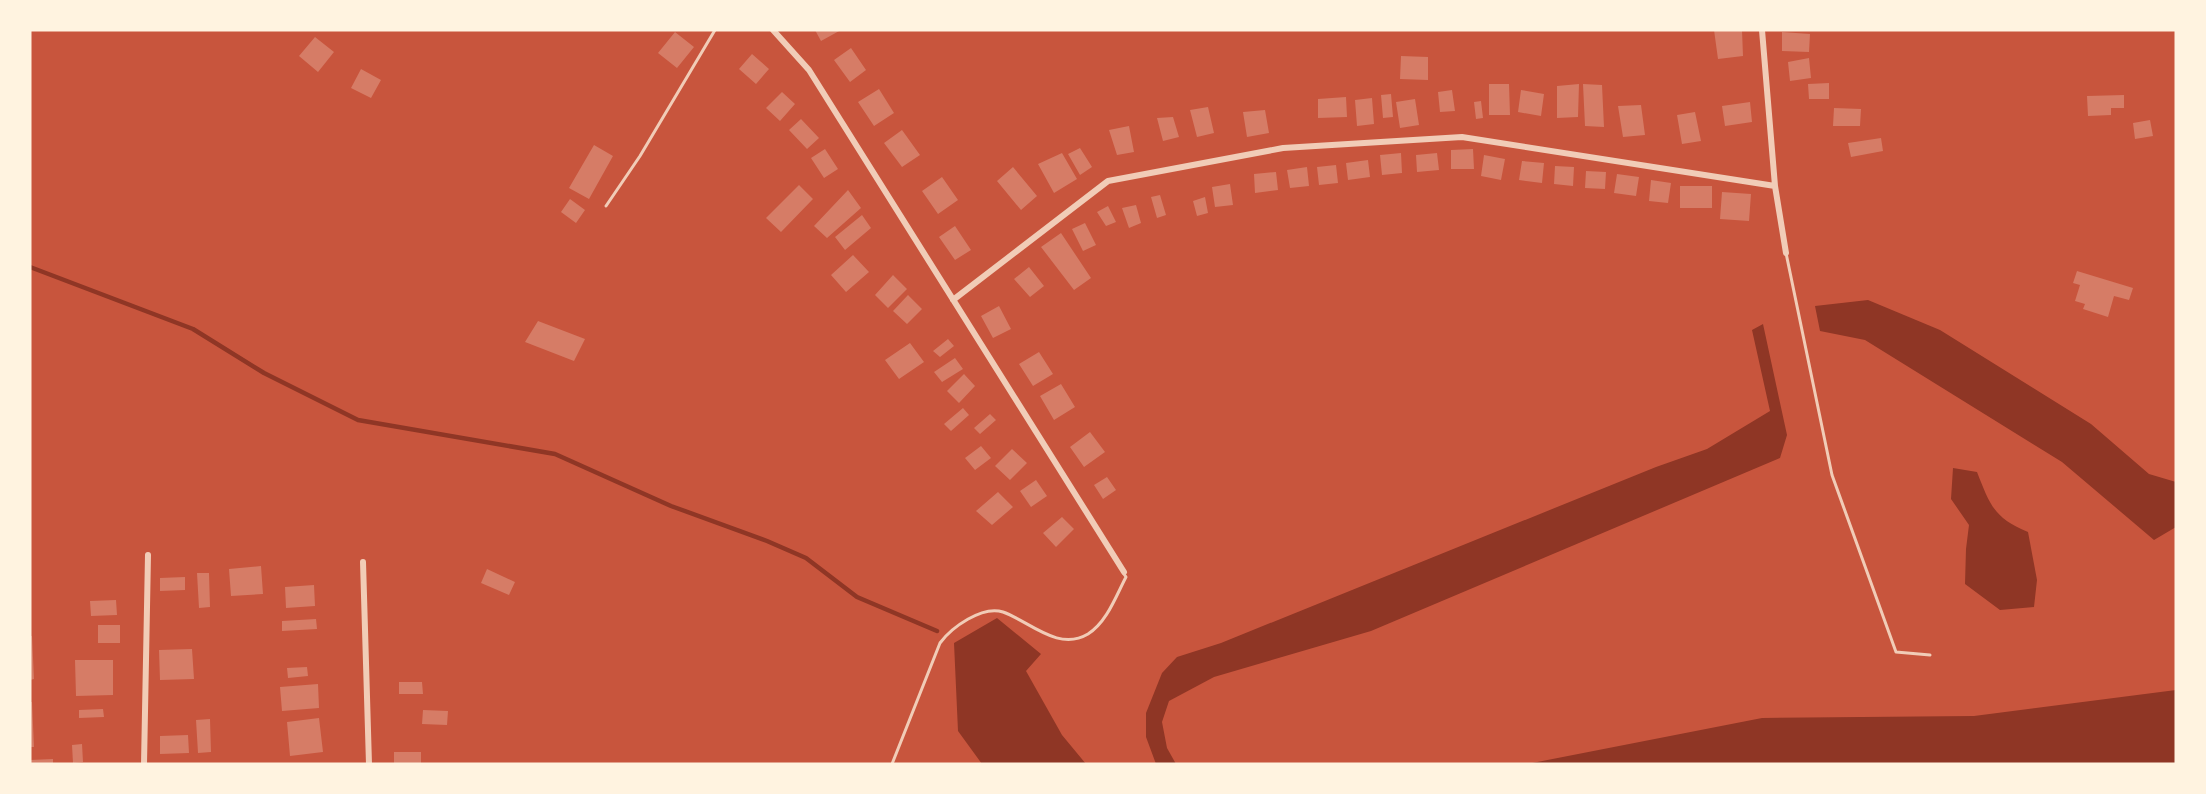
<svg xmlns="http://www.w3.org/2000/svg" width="2206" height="794" viewBox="0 0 2206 794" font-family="Arial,sans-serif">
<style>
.water{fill:#8f3625}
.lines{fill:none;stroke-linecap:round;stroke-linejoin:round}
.stream{stroke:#8f3625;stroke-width:4.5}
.building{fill:#d67c66}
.service{stroke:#f1ccb7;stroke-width:3}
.minor{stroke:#f1ccb7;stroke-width:6}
</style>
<rect width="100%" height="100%" fill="#c8553d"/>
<!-- water -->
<path class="water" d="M1868,300L1940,330L2091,424L2149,474L2176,482V527L2154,540L2062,462L1865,340L1820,331L1815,306Z
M1763,324L1787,435L1780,458L1371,631L1214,677L1169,701L1162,722L1167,748L1176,764H1156L1146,737V713L1162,673L1177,657L1221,643L1656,467L1707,449L1770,411L1752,330Z
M1953,468L1977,472C1990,505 1994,518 2028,532L2037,580L2034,607L2000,610L1965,584L1966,549L1969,525L1951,499Z
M997,618L1041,654L1026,671L1062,735L1086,764H982L958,731L954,643Z
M2176,690V764H1527L1762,718L1974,716Z"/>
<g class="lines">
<!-- stream -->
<path class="stream" d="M30,267L193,329L264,373L358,420L555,454L671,506L767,541L806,558L857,597L937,631"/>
</g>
<!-- building -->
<path class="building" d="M815,30H841L821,41Z
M1714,30H1742L1743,56L1718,59Z
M675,32L694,47L677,68L658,53Z
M1782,32L1810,34L1809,52L1782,51Z
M315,37L334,52L318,72L299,56Z
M851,48L866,70L850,82L834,60Z
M752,54L769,69L756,84L739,69Z
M1401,56L1428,57V80L1400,79Z
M1809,58L1811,78L1790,81L1788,62Z
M361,69L381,80L371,98L351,88Z
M1829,83V99H1809L1808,84Z
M1489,84H1509L1510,115H1489Z
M1579,84L1578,117L1557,118V86Z
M1583,84L1602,85L1604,127L1585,126Z
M879,89L894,113L874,126L858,102Z
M1452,90L1455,111L1440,112L1438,92Z
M1521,90L1544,94L1541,116L1518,112Z
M782,92L795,104L780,121L766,108Z
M1391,94L1393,117L1383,118L1381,95Z
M2124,95V108H2111V115L2088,116L2087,96Z
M1346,97L1347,117L1318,118V99Z
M1372,98L1374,124L1357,126L1355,100Z
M1415,99L1419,125L1400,128L1396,102Z
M1481,101L1483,118L1476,119L1474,102Z
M1750,102L1752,122L1725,126L1722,106Z
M1641,105L1645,135L1623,137L1618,106Z
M1208,107L1214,133L1197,137L1190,110Z
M1834,108L1861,109L1860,126H1833Z
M1265,110L1269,133L1247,137L1243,112Z
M1695,112L1701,141L1682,144L1677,115Z
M1173,117L1179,137L1163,141L1157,118Z
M801,119L819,138L807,149L789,130Z
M2150,120L2153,136L2135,139L2133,123Z
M1129,126L1134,152L1117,155L1109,130Z
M902,130L920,155L902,167L884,143Z
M1881,138L1883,151L1851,157L1848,143Z
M594,145L613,156L589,199L569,188Z
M1080,148L1092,167L1080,175L1068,154Z
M825,149L838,169L824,178L811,158Z
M1473,149L1474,169H1451V150Z
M1062,153L1077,179L1054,193L1038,164Z
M1401,153L1402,173L1382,175L1380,155Z
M1437,153L1439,170L1417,172L1416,155Z
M1484,155L1505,159L1501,180L1481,176Z
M1368,160L1370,177L1348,180L1346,163Z
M1522,161L1544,163L1542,183L1519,180Z
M1336,165L1338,183L1319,185L1317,167Z
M1555,166L1574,167L1573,186L1554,184Z
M1013,167L1037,196L1021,210L997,181Z
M1307,167L1309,186L1290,188L1287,170Z
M1586,171L1606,172L1605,189L1585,188Z
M1276,172L1278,190L1255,193L1254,174Z
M1617,174L1639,177L1636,196L1614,193Z
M942,177L958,200L938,214L922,191Z
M1651,180L1671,183L1668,203L1649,201Z
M1230,184L1233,205L1215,207L1212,187Z
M799,185L813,199L781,232L766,218Z
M1680,186H1712V208H1680Z
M848,190L861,208L827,238L814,226Z
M1722,192L1751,194L1749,221L1720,219Z
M1160,195L1166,215L1157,218L1151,197Z
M1205,197L1208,213L1197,216L1193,201Z
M570,199L585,210L576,223L561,212Z
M1136,205L1141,223L1129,228L1122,208Z
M1108,206L1116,222L1106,226L1097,212Z
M862,215L871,228L845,250L835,237Z
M1085,223L1096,245L1083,251L1072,229Z
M955,226L971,250L955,260L939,237Z
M1061,233L1091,278L1074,290L1041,247Z
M853,255L869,272L846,292L831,275Z
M1029,267L1044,286L1030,297L1014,279Z
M2077,271L2133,288L2129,300L2114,296L2108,317L2083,309L2085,304L2075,301L2080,285L2073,283Z
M893,275L907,289L888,308L875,295Z
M908,295L922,309L907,324L893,311Z
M999,306L1011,329L993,338L981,316Z
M538,321L585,339L574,361L525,342Z
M948,339L954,346L940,357L933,351Z
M910,343L924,362L899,379L885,360Z
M1039,352L1053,374L1033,386L1019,364Z
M955,358L963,369L942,382L934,372Z
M964,374L975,386L959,403L947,391Z
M1061,384L1075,407L1054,420L1040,396Z
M963,408L969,415L951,431L944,424Z
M990,414L996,420L980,434L974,428Z
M1090,432L1105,452L1084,467L1070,447Z
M981,446L991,458L975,470L965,458Z
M1012,449L1027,463L1010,480L995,466Z
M1107,477L1116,490L1103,499L1094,485Z
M1036,480L1047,496L1031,507L1020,491Z
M998,492L1013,507L992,525L976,511Z
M1062,517L1074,529L1056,547L1043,533Z
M261,566L263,594L231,596L229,569Z
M487,569L515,582L509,595L481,583Z
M197,573H209L210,607L199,608Z
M185,577V590L160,591V578Z
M314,585L315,606L286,608L285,587Z
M116,600L117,615L91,616L90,601Z
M316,619L317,629L282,631V621Z
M98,625H120V643H98Z
M30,636H32L34,679L30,680Z
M192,649L194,679L160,680L159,650Z
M75,660H113V695L76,696Z
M307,667L308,676L288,678L287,668Z
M399,682H422L423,694H399Z
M318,684L319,708L282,711L280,687Z
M30,702H32L34,747H30Z
M103,709L104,717L79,718V710Z
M423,710L448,711L447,725L422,724Z
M319,718L323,752L290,756L287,722Z
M210,719L211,752L198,753L196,720Z
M188,735L189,753L160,754V736Z
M82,744L83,762L73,763L72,745Z
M394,752H421V764H394Z
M53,759V764H30V760Z"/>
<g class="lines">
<!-- service -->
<path class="service" d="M606,206L640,156L715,30
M1786,253L1832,475L1896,652L1930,655
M892,764L940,643C951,628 982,605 1003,612C1029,621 1058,652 1088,634C1107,622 1116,596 1126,577L1124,574"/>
<!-- minor -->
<path class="minor" d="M773,30L809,70L1124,572
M1762,30L1775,186L1786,253
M953,300L1108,181L1283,148L1462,137L1775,186
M363,562L369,764
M144,764L148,555"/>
</g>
<!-- border -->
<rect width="2206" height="794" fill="none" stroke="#fff3e0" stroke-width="63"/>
</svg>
